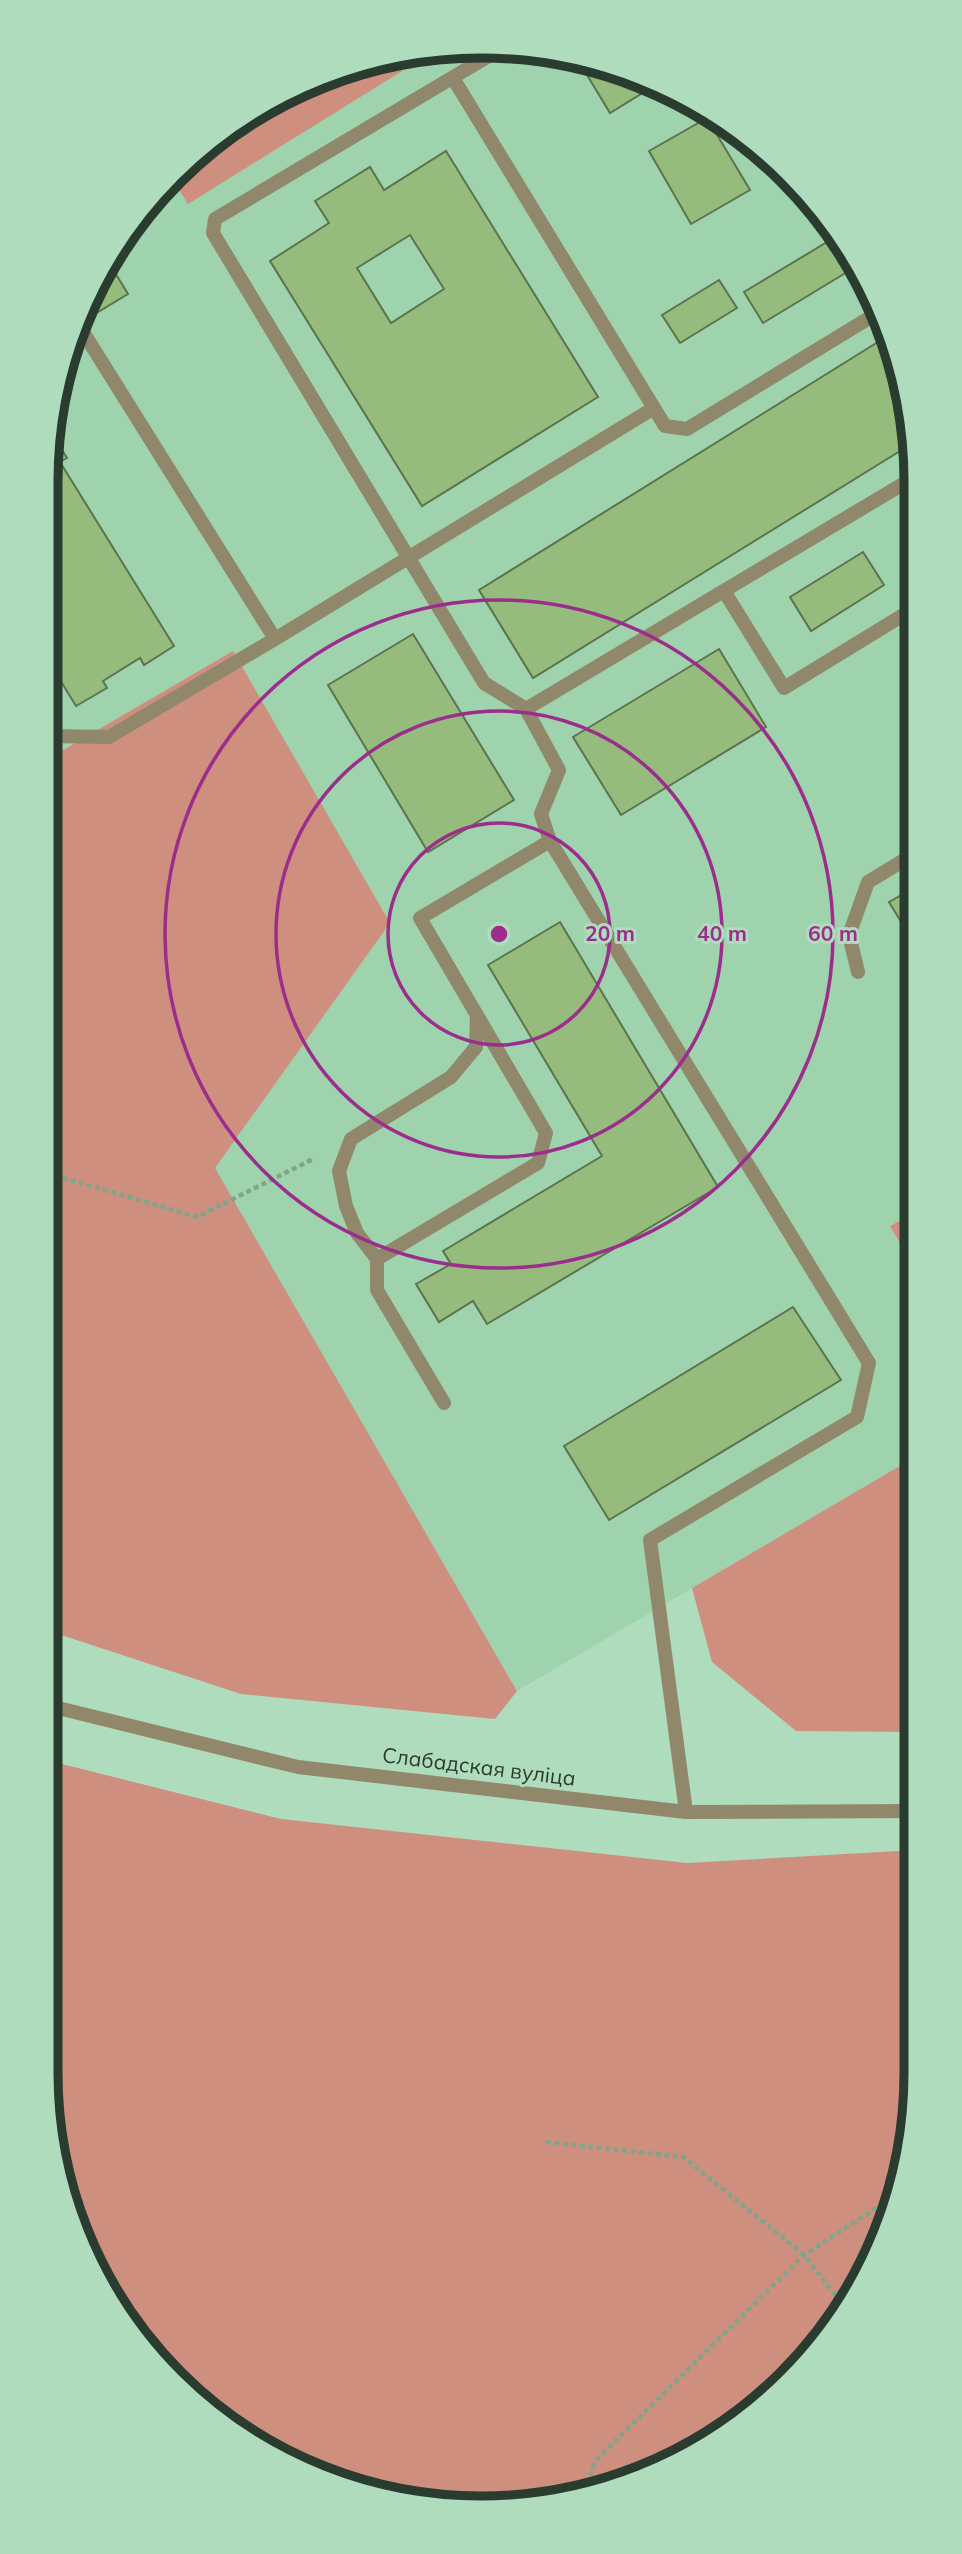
<svg xmlns="http://www.w3.org/2000/svg" width="962" height="2554" viewBox="0 0 962 2554" font-family="Mulish,sans-serif">
<style>
.built{fill:#9ed3ae}
.green{fill:#cf8f7f}
.building{fill:#95bc7d;stroke:#5c744d;stroke-width:2;fill-rule:evenodd}
.lines{fill:none;stroke-linecap:round;stroke-linejoin:round}
.path{stroke:#80a58b;stroke-width:4.5;stroke-dasharray:5 3.5;stroke-linecap:butt}
.service{stroke:#91886b;stroke-width:14}
.tertiary{stroke:#91886b;stroke-width:14}
.ring{fill:none;stroke:#9c2d8c;stroke-width:3.5}
.labels{text-anchor:middle;stroke-width:6;stroke-linejoin:round;paint-order:stroke}
.street-label{font-size:21px;fill:#293c2f;stroke:#aedcbc}
.rim{fill:none;stroke:#293c2f;stroke-width:9}
.centre{fill:#9c2d8c;stroke:#aedcbc;stroke-width:3.5}
.ring-label{font-size:21px;text-anchor:middle;font-weight:bold;fill:#9c2d8c;stroke:#aedcbc;stroke-width:6;stroke-linejoin:round;paint-order:stroke}
</style>
<rect width="100%" height="100%" fill="#aedcbc"/>
<!-- built -->
<path class="built" d="M425,49L594,60L723,119L808,194L872,289L913,424L915,1213L891,1226L915,1268V1457L517,1691L215,1168L390,923L46,760V481L60,368L136,216L264,104Z"/>
<!-- green -->
<path class="green" d="M425,49L436,50L188,204L174,182L264,104Z
M233,651L390,923L215,1168L517,1691L495,1719L241,1694L46,1630V760Z
M915,1213V1268L890,1226Z
M915,1457L916,1732L796,1731L712,1662L692,1588Z
M46,1760L281,1819L687,1863L916,1850V2073L902,2186L827,2338L723,2435L566,2500L424,2505L264,2450L153,2360L69,2213L46,2073Z"/>
<!-- building -->
<path class="building" d="M578,60H594L652,87L610,113Z
M707,118L750,190L691,224L649,151Z
M446,151L598,397L422,506L270,261L329,223L315,201L370,167L384,190ZM410,235L444,289L391,323L357,268Z
M837,236L857,266L763,323L744,292Z
M111,266L128,294L98,312L93,302Z
M719,280L737,308L680,343L662,315Z
M886,337L913,424V443L533,678L479,590Z
M52,434L67,458L60,462L174,646L144,665L140,658L103,681L107,688L76,706L46,657V481Z
M863,552L884,585L811,631L790,597Z
M413,634L514,800L428,852L328,685Z
M719,649L766,727L621,815L573,737Z
M914,888V943L889,902Z
M560,922L718,1187L487,1324L473,1301L439,1322L416,1284L451,1264L443,1251L602,1156L488,965Z
M793,1307L841,1380L609,1520L564,1446Z"/>
<g class="lines">
<!-- path -->
<path class="path" d="M46,1173L197,1217L315,1158
M546,2142L683,2157L804,2255L843,2305
M585,2492L595,2461L804,2255L898,2194"/>
<!-- service -->
<path class="service" d="M492,54L215,219L213,233L484,683L526,709L559,770L541,814L550,841L869,1363L857,1417L650,1540L686,1812
M80,327L275,639
M654,408L665,426L687,429L879,312
M724,591L784,688L913,609
M526,709L913,478
M46,731L49,736L109,737L275,639L654,408L453,78
M858,972L849,935L868,882L914,854
M377,1259L357,1233L346,1206L339,1171L351,1139L451,1077L476,1047L477,1015
M444,1403L377,1290V1259L538,1163L546,1133L420,918L550,841"/>
<!-- tertiary -->
<path class="tertiary" d="M46,1705L298,1767L686,1812L916,1811"/>
</g>
<!-- distance rings -->
<g class="ring">
<circle cx="499" cy="934" r="111"/>
<circle cx="499" cy="934" r="223"/>
<circle cx="499" cy="934" r="334"/>
</g>
<g class="labels">
<!-- street labels -->
<g class="street-label">
<text transform="translate(479 1767) rotate(7)" y="7">Слабадская вуліца</text>
</g>
</g>
<!-- crop -->
<path d="M0 0H962V2554H0ZM481 58H481A423 423 0 0 1 904 481V2073A423 423 0 0 1 481 2496H481A423 423 0 0 1 58 2073V481A423 423 0 0 1 481 58Z" fill="#aedcbc" fill-rule="evenodd"/>
<path class="rim" d="M481 58H481A423 423 0 0 1 904 481V2073A423 423 0 0 1 481 2496H481A423 423 0 0 1 58 2073V481A423 423 0 0 1 481 58Z"/>
<circle cx="499" cy="934" r="10" class="centre"/>
<g class="ring-label">
<text x="610" y="941">20 m</text>
<text x="722" y="941">40 m</text>
<text x="833" y="941">60 m</text>
</g>
</svg>
